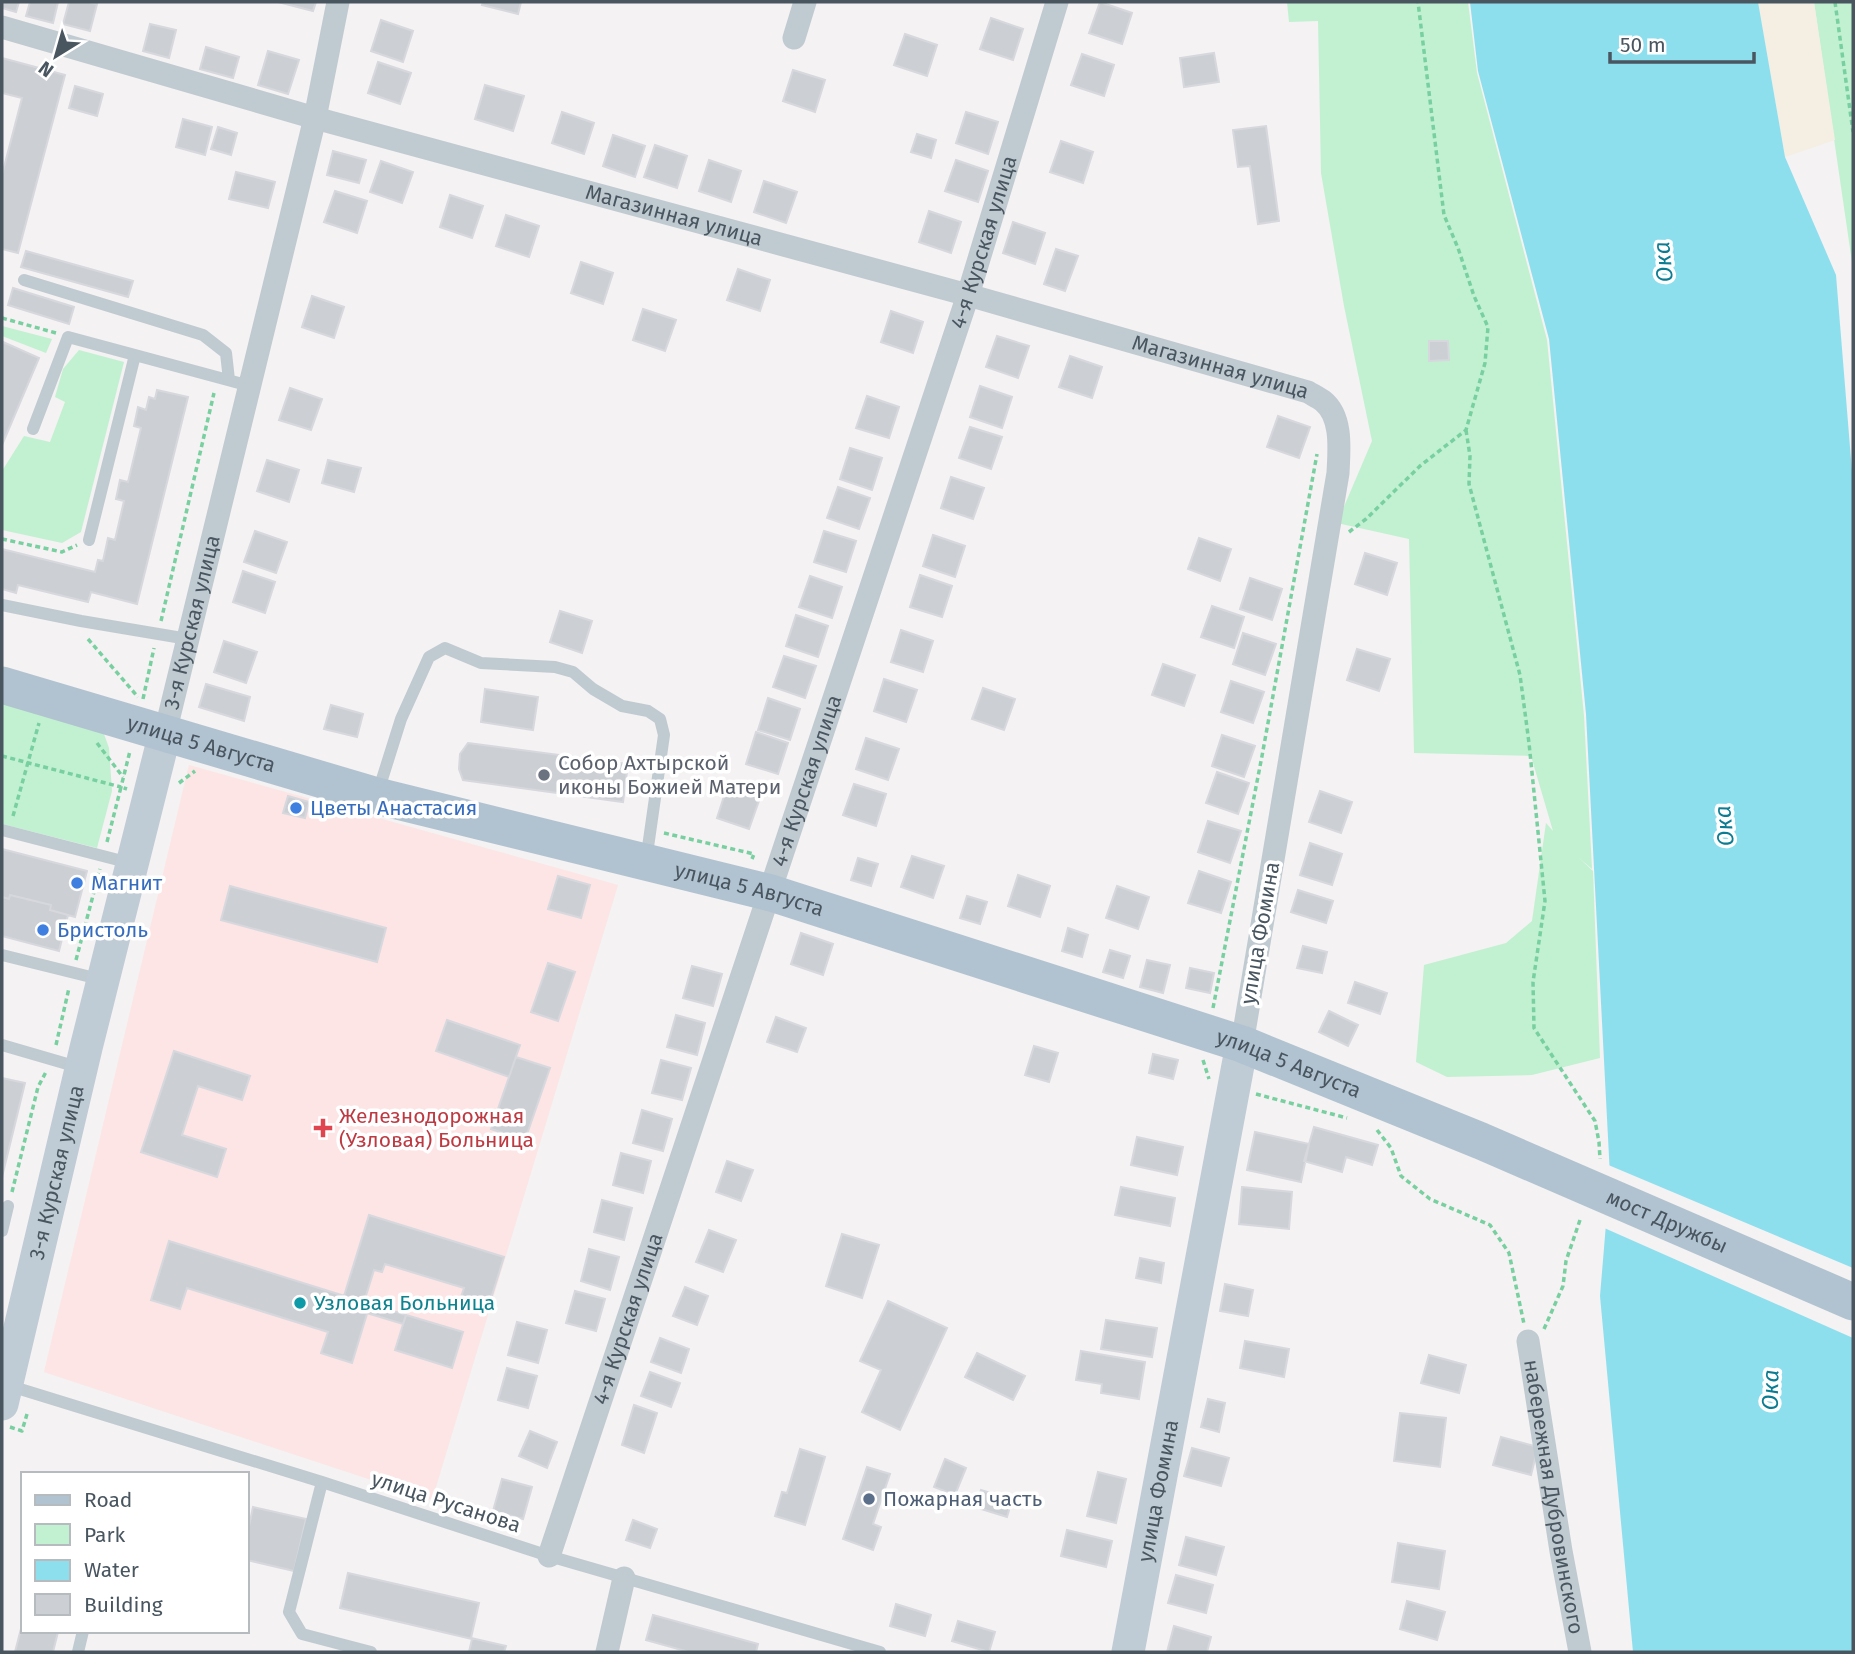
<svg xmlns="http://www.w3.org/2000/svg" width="1855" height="1654" viewBox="0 0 1855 1654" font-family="'Fira Sans',sans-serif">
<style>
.medical{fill:#fce5e4}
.green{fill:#c1f1d1}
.sand{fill:#f4eee3}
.water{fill:#8edfee}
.pier{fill:#f4f2f2}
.building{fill:#cccfd4;stroke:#d6d8dd;stroke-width:2}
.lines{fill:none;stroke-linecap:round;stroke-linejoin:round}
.path{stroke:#78d0a0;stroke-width:3.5;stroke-dasharray:5 3.5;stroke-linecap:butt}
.lane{stroke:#c0cad1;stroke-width:12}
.street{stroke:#c0cad1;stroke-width:23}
.secondary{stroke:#bfcbd5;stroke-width:33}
.primary{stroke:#b1c3d0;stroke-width:37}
.worship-dot{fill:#6b7280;stroke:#fff;stroke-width:2.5}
.shop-dot{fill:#3f7fe0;stroke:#fff;stroke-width:2.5}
.health-dot{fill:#e0444e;stroke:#fff;stroke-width:2.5}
.culture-dot{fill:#0f9aa8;stroke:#fff;stroke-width:2.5}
.service-dot{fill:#5c6f8a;stroke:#fff;stroke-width:2.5}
.labels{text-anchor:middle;stroke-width:7;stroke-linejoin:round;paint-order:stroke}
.street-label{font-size:21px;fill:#495660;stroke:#fff}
.worship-label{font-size:21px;fill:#5b616d;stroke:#fff;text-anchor:start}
.shop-label{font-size:21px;fill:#366cbe;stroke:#fff;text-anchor:start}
.health-label{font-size:21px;fill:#be3a42;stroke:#fff;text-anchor:start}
.culture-label{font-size:21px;fill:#0d838f;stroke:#fff;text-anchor:start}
.service-label{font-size:21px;fill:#4e5e75;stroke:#fff;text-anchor:start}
.water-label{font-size:23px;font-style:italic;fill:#0b7c92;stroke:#fff}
</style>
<rect width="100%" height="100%" fill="#f4f2f2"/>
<!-- medical -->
<path class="medical" d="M189,765L618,885L432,1500L44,1372Z"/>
<!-- green -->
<path class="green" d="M1287,2H1468L1477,73L1547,340L1584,716L1592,869L1578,857L1593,871L1600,1058L1532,1075L1447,1077L1416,1062L1424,965L1506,943L1532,921L1546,823L1553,831L1531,756L1414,753L1409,539L1337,523L1372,441L1344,306L1321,173L1318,21L1289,22Z
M1814,2H1853V269Z
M2,326L52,339L46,353L2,336Z
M79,350L124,362L81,532L62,543L2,530V471L24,436L50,442L65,402L55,397L63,369Z
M2,700L93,723L104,734L109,748L112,791L97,848L2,824Z"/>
<!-- sand -->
<path class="sand" d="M1758,2H1814L1835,140L1785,157Z"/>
<!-- water -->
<path class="water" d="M1470,2H1758L1785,157L1836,275L1853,484V1652H1633L1600,1296L1610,1176L1586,714L1549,339L1478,71Z"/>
<!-- pier -->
<path class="pier" d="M1606,1164L1853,1268V1338L1602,1227L1606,1176Z"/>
<!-- building -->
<path class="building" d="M2,2H19L16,12L2,8Z
M30,2H58L53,23L26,16Z
M69,2H88L97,4L90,31L63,24Z
M278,2H316L313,11Z
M483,2H521L518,14L482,5Z
M1100,2L1132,13L1122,44L1089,33Z
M991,18L1023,29L1013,60L980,49Z
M381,20L413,31L403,62L371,51Z
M150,24L176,30L169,58L143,51Z
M905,34L937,45L927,76L894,65Z
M206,47L239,57L233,78L200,69Z
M268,51L299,60L288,94L258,85Z
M1214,53L1219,82L1184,87L1180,58Z
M1082,54L1114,65L1104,96L1071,85Z
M2,58L65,75L18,253L2,249V175L22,98L2,93Z
M378,62L411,73L400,104L368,93Z
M793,70L825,80L815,112L783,101Z
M485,85L524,96L513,131L475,119Z
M75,86L103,94L97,116L69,108Z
M562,112L594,123L584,154L552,143Z
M966,112L998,122L988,154L956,143Z
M183,119L212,127L205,155L176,147Z
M1266,126L1279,221L1258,224L1250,166L1238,167L1233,130Z
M218,127L237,133L231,155L211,149Z
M917,134L936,140L931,158L911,152Z
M613,135L645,146L635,177L603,166Z
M1061,141L1093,152L1083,183L1050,172Z
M655,145L687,156L677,188L644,177Z
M333,151L366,160L359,183L327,175Z
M709,160L741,171L731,202L699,191Z
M956,160L988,171L978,202L945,191Z
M381,161L413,172L402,203L370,192Z
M236,172L275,182L268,208L229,199Z
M764,181L797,192L786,223L754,212Z
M335,191L367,201L357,233L324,222Z
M450,195L483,206L472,238L440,227Z
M929,211L961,222L951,253L919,242Z
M506,215L539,226L529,257L496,246Z
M1013,222L1045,233L1035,264L1003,253Z
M1056,249L1078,256L1065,291L1044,284Z
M26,251L133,281L128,297L21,267Z
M581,262L613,273L603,304L571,293Z
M738,269L770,280L760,311L727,300Z
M13,288L74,307L69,324L8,305Z
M312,296L344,307L334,338L302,327Z
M643,309L676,320L665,351L633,340Z
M891,311L923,322L913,353L881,342Z
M997,336L1029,346L1018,378L986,367Z
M1429,341H1448L1449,360L1429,361Z
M3,342L39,358L2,445V346Z
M1070,356L1102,367L1092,398L1059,387Z
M980,386L1012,397L1002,428L970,417Z
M290,388L322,399L311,430L279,420Z
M157,390L188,397L137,604L91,592L88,602L18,585L16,593L2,589V549L95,572L98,560L103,561L108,538L115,540L124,501L116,499L120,480L128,482L141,428L134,426L138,407L146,410L149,397L155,399Z
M867,396L899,407L889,438L856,428Z
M1278,416L1310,427L1299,458L1267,447Z
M970,427L1002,437L991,469L959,458Z
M850,448L882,458L872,490L840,479Z
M267,460L299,470L289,502L257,491Z
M328,460L361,468L354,492L322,483Z
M951,477L984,488L973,519L941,508Z
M838,487L870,498L859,529L827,518Z
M255,531L287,542L276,573L244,562Z
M824,531L856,541L846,572L814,562Z
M933,535L965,546L955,577L923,566Z
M1199,538L1231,549L1220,581L1188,569Z
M1365,553L1397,563L1387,595L1355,584Z
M243,571L275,582L265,613L233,602Z
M920,575L952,586L942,617L910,607Z
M810,576L842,587L832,618L799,607Z
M1250,578L1282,589L1272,620L1240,609Z
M1212,606L1244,617L1234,648L1201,637Z
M560,611L592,621L582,653L550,642Z
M796,615L828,626L818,657L786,646Z
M901,630L933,641L923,672L891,662Z
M1243,633L1276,644L1265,675L1233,664Z
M224,641L257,652L246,683L214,672Z
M1357,649L1390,659L1379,691L1347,680Z
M784,656L816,666L805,698L773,687Z
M1163,664L1195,675L1184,706L1152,695Z
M884,679L917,690L906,722L874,711Z
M1231,681L1264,692L1253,723L1221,712Z
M206,684L250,697L244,721L199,707Z
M983,688L1015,699L1004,730L972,719Z
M485,689L538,697L533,730L481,722Z
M768,698L800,709L790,740L758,730Z
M331,705L363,714L357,737L324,729Z
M756,732L788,743L778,774L746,764Z
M1222,735L1255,746L1244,777L1212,766Z
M866,738L899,749L888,780L856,769Z
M468,743L628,764L623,802L463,780L459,769L460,754Z
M1217,772L1249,783L1238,814L1206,803Z
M854,784L886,794L876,826L843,815Z
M727,787L760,798L749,829L717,818Z
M1320,791L1352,802L1341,833L1309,822Z
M288,796L309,802L305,818L283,813Z
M1208,821L1241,831L1230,863L1198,852Z
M1310,843L1342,854L1332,885L1300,875Z
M2,849L87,871L75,917L50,910L51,905L10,895L9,899L2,897Z
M912,856L944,866L933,898L901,887Z
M858,858L878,864L871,886L851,880Z
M1199,871L1231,882L1221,913L1188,903Z
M1018,875L1050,886L1040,917L1008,906Z
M558,876L590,885L581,918L548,909Z
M230,886L386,928L377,962L221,920Z
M1117,886L1149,897L1138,929L1106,918Z
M1298,890L1333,901L1326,923L1291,912Z
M10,895L51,905L50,910L68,915L59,951L2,936V897L9,899Z
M967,896L987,902L980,924L960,918Z
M1068,928L1088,935L1082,957L1062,951Z
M801,933L833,944L823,975L791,964Z
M1303,946L1327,952L1322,973L1297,968Z
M1110,950L1130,956L1123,978L1103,972Z
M1147,960L1170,965L1163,993L1140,987Z
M548,963L575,972L558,1021L531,1012Z
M692,966L722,974L713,1006L683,998Z
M1190,968L1214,973L1210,993L1186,988Z
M1355,982L1387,993L1380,1014L1348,1003Z
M1329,1011L1358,1025L1348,1046L1319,1032Z
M676,1015L705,1023L697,1055L667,1047Z
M776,1017L806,1028L797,1052L767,1042Z
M447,1020L520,1045L509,1077L436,1051Z
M1034,1046L1058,1053L1049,1082L1025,1075Z
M174,1051L250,1076L242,1100L198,1086L182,1135L226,1149L217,1177L141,1152Z
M1153,1054L1178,1060L1173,1079L1149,1073Z
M516,1057L550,1068L525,1140L491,1129Z
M661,1060L691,1068L682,1100L652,1093Z
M2,1078L25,1083L2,1177Z
M642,1110L672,1119L663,1151L633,1143Z
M1314,1127L1378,1145L1372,1165L1346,1157L1342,1172L1304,1161Z
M1255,1132L1309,1144L1301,1182L1247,1170Z
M1137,1137L1183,1147L1177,1175L1131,1165Z
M621,1153L651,1161L643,1193L613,1185Z
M727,1161L753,1170L741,1201L716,1192Z
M1121,1187L1175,1198L1170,1226L1115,1215Z
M1242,1187L1292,1192L1289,1229L1239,1224Z
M602,1200L632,1208L624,1240L594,1232Z
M369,1215L504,1257L489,1305L461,1297L464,1288L385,1264L382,1272L374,1270L364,1302L344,1296Z
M709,1230L736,1240L723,1272L696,1262Z
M842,1234L879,1245L862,1298L826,1286Z
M169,1241L370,1304L352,1363L321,1353L328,1332L187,1288L180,1309L151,1300Z
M589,1249L619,1257L610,1290L581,1281Z
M1140,1258L1164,1263L1161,1283L1136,1278Z
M1225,1284L1253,1290L1248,1316L1220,1311Z
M685,1287L708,1296L697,1325L673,1316Z
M575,1291L605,1299L596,1331L566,1323Z
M888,1301L947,1328L900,1430L862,1412L881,1370L860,1361Z
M370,1304L406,1315L403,1324L367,1313Z
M406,1315L463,1332L452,1368L395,1350Z
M1106,1320L1157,1328L1152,1357L1101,1349Z
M517,1322L547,1330L538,1363L508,1355Z
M660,1338L689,1349L681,1373L651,1362Z
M1245,1341L1289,1349L1284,1377L1240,1368Z
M1081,1351L1145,1362L1139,1399L1101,1393L1102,1384L1076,1380Z
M977,1353L1025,1376L1013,1400L965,1377Z
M1429,1355L1466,1365L1459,1393L1421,1383Z
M507,1368L537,1376L528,1408L498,1400Z
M650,1372L680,1383L671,1407L641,1396Z
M1208,1399L1225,1403L1219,1432L1201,1427Z
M634,1405L657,1413L644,1453L622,1445Z
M1400,1413L1446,1418L1440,1467L1394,1461Z
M530,1431L557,1442L547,1468L519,1456Z
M1501,1437L1538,1447L1531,1475L1493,1465Z
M1192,1448L1229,1458L1221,1486L1184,1476Z
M800,1449L825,1457L805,1525L775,1516L782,1492L787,1493Z
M945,1459L966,1468L955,1495L934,1487Z
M867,1467L890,1474L873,1524L881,1527L873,1550L843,1539Z
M1098,1472L1126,1479L1116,1523L1087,1516Z
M502,1479L532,1487L523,1519L493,1511Z
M981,1490L1012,1500L1007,1517L975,1507Z
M253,1507L306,1519L294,1571L247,1560V1536Z
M633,1520L657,1529L650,1548L626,1540Z
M1067,1530L1112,1541L1106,1567L1061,1556Z
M1186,1537L1224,1547L1216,1575L1179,1565Z
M1398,1543L1445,1551L1439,1589L1392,1582Z
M348,1573L479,1603L471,1638L506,1646L504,1652H469L472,1639L340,1608Z
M1176,1575L1213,1585L1206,1613L1168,1603Z
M1407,1601L1445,1612L1437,1640L1400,1629Z
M896,1604L931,1615L925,1636L890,1626Z
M653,1615L758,1644L756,1652H689L646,1640Z
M23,1621V1631L58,1632L53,1652H15Z
M958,1621L995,1632L989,1652L952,1641Z
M1174,1626L1211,1637L1207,1652H1167Z"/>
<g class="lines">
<!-- path -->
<path class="path" d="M1835,2L1853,132
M2,318L56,333
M1466,430L1470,456L1469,484L1520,675L1529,743L1545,901L1533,982L1534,1028L1595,1121L1599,1142L1600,1159
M1349,532L1366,519L1420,466L1466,430L1485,363L1488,327L1474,296L1458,248L1444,215L1418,2
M2,539L62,552L77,545
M161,621L214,393
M88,639L138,697
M143,699L154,648
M97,743L123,777
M2,756L121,787L130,751
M179,783L195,771
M13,816L39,723
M664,833L754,854L752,859
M107,842L121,787L127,789
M76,960L100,869
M1213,1008L1262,756L1317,454
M56,1045L69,988
M1203,1060L1209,1079
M1256,1094L1347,1118
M1377,1130L1391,1148L1401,1176L1430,1199L1490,1225L1509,1253L1524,1324
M12,1192L38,1087L46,1072
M1544,1329L1563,1286L1566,1261L1580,1220
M10,1427L22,1431L27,1414"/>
<!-- lane -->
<path class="lane" d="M24,280L203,335L226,353L229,380
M33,429L68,337L135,355
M89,540L135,355L250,386
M2,605L81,621L188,639
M378,792L401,719L429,657L445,648L481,663L555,667L573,672L593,689L622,706L648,711L660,719L664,735L646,861
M2,830L130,863
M2,955L103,980
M2,1045L81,1068
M2,1231L8,1206
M7,1385L322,1482L549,1556L880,1652
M322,1482L289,1612L302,1634L371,1652
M78,1652L83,1631"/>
<!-- street -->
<g class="street">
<path id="s1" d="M2,27L315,118L968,295L1308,392C1313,395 1319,398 1323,401C1343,417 1339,451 1338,473L1242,1044"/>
<path d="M794,38L805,2"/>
<path id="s2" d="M165,733L315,118L338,2"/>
<path id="s3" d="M1528,1341L1561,1551L1580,1652"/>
<path id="s4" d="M549,1556L968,295L1057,2"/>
<path d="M607,1652L624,1578"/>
</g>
<!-- secondary -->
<g class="secondary">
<path id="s5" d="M2,1404L86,1048L165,733"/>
<path id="s6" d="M1128,1652L1242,1044"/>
</g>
<!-- primary -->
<path class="primary" id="s7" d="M2,685L377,796L771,893L1242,1044L1481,1141L1853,1302"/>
</g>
<!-- markers -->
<circle class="worship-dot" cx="544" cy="775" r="7"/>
<g class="shop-dot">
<circle cx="296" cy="808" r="7"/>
<circle cx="77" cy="883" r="7"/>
<circle cx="43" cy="930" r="7"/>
</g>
<path class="health-dot" d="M319.5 1117.5h7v7h7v7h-7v7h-7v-7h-7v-7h7z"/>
<circle class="culture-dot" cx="300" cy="1303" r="7"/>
<circle class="service-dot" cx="869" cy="1499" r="7"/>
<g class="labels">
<!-- street labels -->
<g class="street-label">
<text dy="7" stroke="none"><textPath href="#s1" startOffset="698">Магазинная улица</textPath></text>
<text dy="7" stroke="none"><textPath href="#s4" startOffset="1384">4-я Курская улица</textPath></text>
<text dy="7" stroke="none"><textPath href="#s1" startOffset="1265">Магазинная улица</textPath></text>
<text dy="7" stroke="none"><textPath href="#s2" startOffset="114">3-я Курская улица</textPath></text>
<text dy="7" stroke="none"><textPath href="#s7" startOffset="208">улица 5 Августа</textPath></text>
<text dy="7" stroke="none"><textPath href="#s4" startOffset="817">4-я Курская улица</textPath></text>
<text dy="7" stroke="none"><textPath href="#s7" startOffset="775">улица 5 Августа</textPath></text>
<text transform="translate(1260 933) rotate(-80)" y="7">улица Фомина</text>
<text dy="7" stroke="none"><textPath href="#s7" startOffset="1342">улица 5 Августа</textPath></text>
<text dy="7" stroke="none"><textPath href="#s5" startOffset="238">3-я Курская улица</textPath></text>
<text dy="7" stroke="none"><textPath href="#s7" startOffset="1752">мост Дружбы</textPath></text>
<text dy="7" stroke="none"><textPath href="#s4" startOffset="250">4-я Курская улица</textPath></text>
<text dy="7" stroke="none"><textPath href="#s6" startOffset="164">улица Фомина</textPath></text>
<text dy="7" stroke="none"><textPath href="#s3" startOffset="158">набережная Дубровинского</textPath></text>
<text transform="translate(446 1502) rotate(18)" y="7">улица Русанова</text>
</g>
<!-- worship labels -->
<g class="worship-label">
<text x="558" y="770">Собор Ахтырской<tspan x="558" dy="24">иконы Божией Матери</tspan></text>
</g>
<!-- shop labels -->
<g class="shop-label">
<text x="310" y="815">Цветы Анастасия</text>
<text x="91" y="890">Магнит</text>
<text x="57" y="937">Бристоль</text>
</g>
<!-- health labels -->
<g class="health-label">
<text x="339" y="1123">Железнодорожная<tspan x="339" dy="24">(Узловая) Больница</tspan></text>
</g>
<!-- culture labels -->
<g class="culture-label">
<text x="314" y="1310">Узловая Больница</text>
</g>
<!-- service labels -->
<g class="service-label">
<text x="883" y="1506">Пожарная часть</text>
</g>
<!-- water labels -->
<g class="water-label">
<text transform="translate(1663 262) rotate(-96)" y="8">Ока</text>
<text transform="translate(1724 826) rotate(-96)" y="8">Ока</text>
<text transform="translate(1770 1390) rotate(-89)" y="8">Ока</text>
</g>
</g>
<!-- border -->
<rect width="1855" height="1654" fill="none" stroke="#495660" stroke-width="7"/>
<!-- legend -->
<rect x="21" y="1472" width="228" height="161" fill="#ffffff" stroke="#b6bbbf" stroke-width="2"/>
<rect x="35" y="1495" width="35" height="10" fill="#b1c3d0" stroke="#b6bbbf" stroke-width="2"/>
<text x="84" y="1507" font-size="21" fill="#495660">Road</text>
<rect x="35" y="1524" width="35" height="21" fill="#c1f1d1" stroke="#b6bbbf" stroke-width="2"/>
<text x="84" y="1542" font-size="21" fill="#495660">Park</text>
<rect x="35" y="1560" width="35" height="21" fill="#8edfee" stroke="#b6bbbf" stroke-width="2"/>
<text x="84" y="1577" font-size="21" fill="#495660">Water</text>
<rect x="35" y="1594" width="35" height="21" fill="#cccfd4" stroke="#b6bbbf" stroke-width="2"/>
<text x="84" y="1612" font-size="21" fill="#495660">Building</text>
<!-- north arrow -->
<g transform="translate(56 56) rotate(217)" stroke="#ffffff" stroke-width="5" paint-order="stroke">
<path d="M0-5L12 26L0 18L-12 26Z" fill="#495660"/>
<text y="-10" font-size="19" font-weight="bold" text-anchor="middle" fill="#495660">N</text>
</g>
<!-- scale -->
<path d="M1610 52v10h144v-10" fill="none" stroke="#495660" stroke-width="3.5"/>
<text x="1620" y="52" font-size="21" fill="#495660" stroke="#ffffff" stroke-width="5" paint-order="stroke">50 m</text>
</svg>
